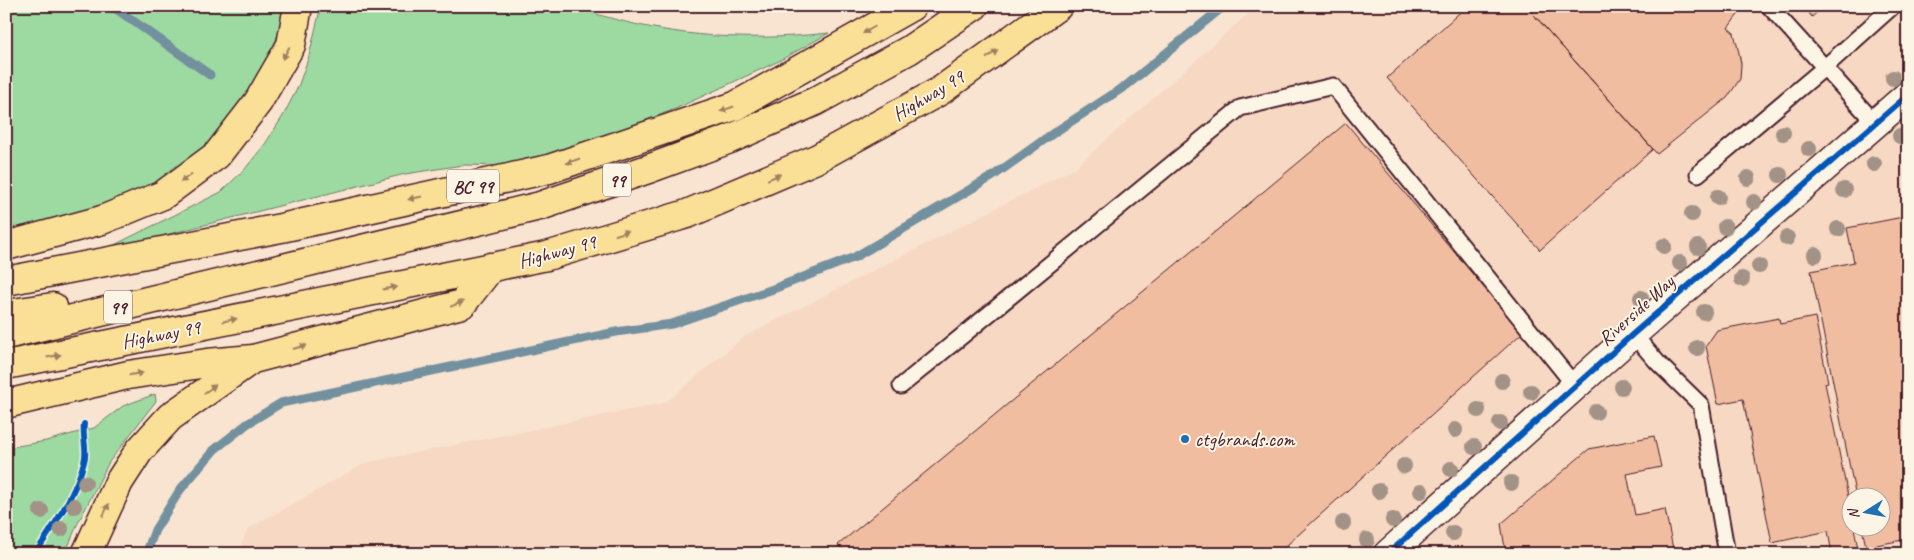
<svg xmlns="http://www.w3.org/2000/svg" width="1914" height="560" viewBox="0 0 1914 560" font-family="Caveat,sans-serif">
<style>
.built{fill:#f6d8c3;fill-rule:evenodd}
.green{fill:#9cdaa2;stroke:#737c66}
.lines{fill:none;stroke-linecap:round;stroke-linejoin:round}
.stream{stroke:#73909f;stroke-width:9}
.building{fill:#f0bda1;stroke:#4a1f2b}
.service-casing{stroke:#4a1f2b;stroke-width:19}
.minor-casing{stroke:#4a1f2b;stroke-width:31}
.motorway-casing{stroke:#4a1f2b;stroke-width:31}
.service{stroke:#fcf5e5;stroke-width:15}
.minor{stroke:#fcf5e5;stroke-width:28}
.motorway{stroke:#fadf96;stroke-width:28}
.cycleway-casing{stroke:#fcf5e5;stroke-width:9}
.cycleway{stroke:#0057b8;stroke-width:6}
.tree{fill:#a39286}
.oneway{fill:#a27f60}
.poi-dot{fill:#1f6fb2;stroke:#fcf5e5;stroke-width:2}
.labels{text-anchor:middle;stroke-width:4;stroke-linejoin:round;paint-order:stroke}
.shield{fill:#fcf5e5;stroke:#7f5f63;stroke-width:1}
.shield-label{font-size:19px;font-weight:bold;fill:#4a1f2b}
.street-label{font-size:20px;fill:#4a1f2b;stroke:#fcf5e5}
.poi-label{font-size:20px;fill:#4a1f2b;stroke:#fcf5e5;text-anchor:start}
</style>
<rect width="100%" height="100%" fill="#f8e4d1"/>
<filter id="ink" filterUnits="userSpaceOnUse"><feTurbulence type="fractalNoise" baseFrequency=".02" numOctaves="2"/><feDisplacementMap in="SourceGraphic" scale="10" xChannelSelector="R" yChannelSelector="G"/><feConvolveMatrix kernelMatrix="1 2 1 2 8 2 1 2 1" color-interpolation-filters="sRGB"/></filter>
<g filter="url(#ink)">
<!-- built -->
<path class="built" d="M1257,6H1908V554H238L248,529L366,463L665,403L744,337L1075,168ZM1852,498H1882V528H1852Z"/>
<!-- green -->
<path class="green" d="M6,6H285L281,25L271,54L257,84L218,137L140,196L45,222L6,229Z
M321,6H571C659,36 737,43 829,33L779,61L675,109L621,130L512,166L463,165L405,174L102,251L221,192L245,169L265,144L283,116L298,87L309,56Z
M155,394L156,401L109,462L77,525L65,554H6V448L46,441L94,428L123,406Z"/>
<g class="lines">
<!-- stream -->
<path class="stream" d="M112,6L210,75
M146,554L155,530L180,490L214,450L247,424L281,403L616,332L672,324L773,289L855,257L993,176L1055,132L1127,85L1224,6"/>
</g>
<!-- building -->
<path class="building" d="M1467,6H1526L1653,149L1540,250L1387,78Z
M1526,6H1742L1743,8L1728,28L1734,33L1739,53L1741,64L1740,79L1727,98L1657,154Z
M1803,6H1824L1812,17Z
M1346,123L1522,333L1277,554H846L838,545Z
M1908,216V539L1866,547L1862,528H1882V498H1856L1811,271L1854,262L1847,228Z
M1815,317L1828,382L1825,383L1852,516V528H1854L1859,554H1832L1828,531L1772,543L1743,399L1718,404L1706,346L1717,330L1779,318L1780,324Z
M1654,436L1661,467L1627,474L1635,515L1665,509L1674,554H1506L1501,524L1589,449Z"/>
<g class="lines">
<!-- service casing -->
<g class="service-casing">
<path id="service" d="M1769,6L1875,123
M1698,174L1824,68L1893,6
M1633,334L1658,363L1701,405L1727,554
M901,386L1240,108L1333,86L1575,386"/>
</g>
<!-- minor casing -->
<g class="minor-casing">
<path id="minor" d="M1388,554L1633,334L1908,95"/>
</g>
<!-- motorway casing -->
<g class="motorway-casing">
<path id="motorway" d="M6,246L102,220L163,195L217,155L258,102L291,45L298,6
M6,281L281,228L549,169L735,106L912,6
M6,314L53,307
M6,335L540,206L651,168L730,139L816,101L909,50L974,6
M6,365L547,256L687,214L816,159L940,91L1058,6
M6,404L128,375L207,363L253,359L462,304L491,267
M86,554L119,482L139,451L170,417L251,360"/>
</g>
<!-- service -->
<use href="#service" class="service"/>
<!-- minor -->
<use href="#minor" class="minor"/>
<!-- motorway -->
<use href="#motorway" class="motorway"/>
<!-- cycleway casing -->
<g class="cycleway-casing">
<path id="cycleway" d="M35,554C54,525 75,496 84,462C88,451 82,437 84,424
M1388,554L1633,334L1908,95"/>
</g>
<!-- cycleway -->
<use href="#cycleway" class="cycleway"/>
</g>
<!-- trees -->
<g class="tree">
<circle cx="1893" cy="78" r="8"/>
<circle cx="1783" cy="133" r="8"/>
<circle cx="1900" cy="136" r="8"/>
<circle cx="1809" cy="149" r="8"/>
<circle cx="1874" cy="164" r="8"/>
<circle cx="1780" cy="175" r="8"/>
<circle cx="1748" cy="178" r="8"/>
<circle cx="1844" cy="190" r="8"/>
<circle cx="1718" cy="197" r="8"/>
<circle cx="1754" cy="202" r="8"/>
<circle cx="1692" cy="214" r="8"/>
<circle cx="1725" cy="227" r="8"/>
<circle cx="1838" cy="229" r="8"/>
<circle cx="1787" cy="238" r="8"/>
<circle cx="1664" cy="246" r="8"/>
<circle cx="1698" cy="247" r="8"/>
<circle cx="1815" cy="255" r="8"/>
<circle cx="1680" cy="263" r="8"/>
<circle cx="1759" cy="266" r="8"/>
<circle cx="1742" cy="279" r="8"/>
<circle cx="1641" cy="298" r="8"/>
<circle cx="1704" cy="312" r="8"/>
<circle cx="1697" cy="348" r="8"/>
<circle cx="1502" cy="381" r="8"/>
<circle cx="1622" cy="387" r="8"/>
<circle cx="1531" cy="392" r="8"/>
<circle cx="1478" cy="410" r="8"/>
<circle cx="1596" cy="412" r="8"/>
<circle cx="1500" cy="423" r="8"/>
<circle cx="1455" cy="430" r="8"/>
<circle cx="1474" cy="447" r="8"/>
<circle cx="1404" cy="466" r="8"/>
<circle cx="1451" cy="469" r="8"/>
<circle cx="85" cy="483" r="8"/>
<circle cx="1511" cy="483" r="8"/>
<circle cx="1379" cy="491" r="8"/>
<circle cx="1421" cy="491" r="8"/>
<circle cx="74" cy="506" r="8"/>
<circle cx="41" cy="511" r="8"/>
<circle cx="1393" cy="520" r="8"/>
<circle cx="1343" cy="523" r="8"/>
<circle cx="61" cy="529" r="8"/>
<circle cx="1453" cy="533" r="8"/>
<circle cx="1367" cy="540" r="8"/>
</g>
<!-- one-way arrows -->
<defs><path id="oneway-solid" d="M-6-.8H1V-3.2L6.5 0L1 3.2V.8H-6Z" transform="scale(1.25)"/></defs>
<g class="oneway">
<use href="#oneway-solid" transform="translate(869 30) rotate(150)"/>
<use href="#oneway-solid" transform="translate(286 53) rotate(120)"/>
<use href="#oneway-solid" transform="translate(992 54) rotate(-36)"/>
<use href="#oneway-solid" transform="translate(727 109) rotate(161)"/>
<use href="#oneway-solid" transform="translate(573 161) rotate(161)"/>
<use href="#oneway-solid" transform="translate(774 177) rotate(-23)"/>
<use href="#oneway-solid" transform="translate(186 178) rotate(144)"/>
<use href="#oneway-solid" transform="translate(415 198) rotate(168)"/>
<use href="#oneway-solid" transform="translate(622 233) rotate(-17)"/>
<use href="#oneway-solid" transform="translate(390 288) rotate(-11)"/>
<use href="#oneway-solid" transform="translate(457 304) rotate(-22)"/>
<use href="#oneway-solid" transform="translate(230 320) rotate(-11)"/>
<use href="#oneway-solid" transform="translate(300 347) rotate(-15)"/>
<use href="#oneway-solid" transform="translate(54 356) rotate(-11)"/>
<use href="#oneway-solid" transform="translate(136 374) rotate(-9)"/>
<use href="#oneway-solid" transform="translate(210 389) rotate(-35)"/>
<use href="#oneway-solid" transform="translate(106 510) rotate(-65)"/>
</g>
</g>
<!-- markers -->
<circle class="poi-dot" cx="1185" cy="439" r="5"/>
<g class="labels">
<!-- shield labels -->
<g class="shield">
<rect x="603" y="163.5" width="28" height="33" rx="4"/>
<rect x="447" y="169.5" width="52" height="33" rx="4"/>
<rect x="104" y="290.5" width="28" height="33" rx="4"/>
</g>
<g class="shield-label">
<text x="617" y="187">99</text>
<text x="473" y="193">BC 99</text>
<text x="118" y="314">99</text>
</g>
<!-- street labels -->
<g class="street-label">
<text transform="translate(928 95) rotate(-31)" y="7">Highway 99</text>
<text transform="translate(557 251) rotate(-15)" y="7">Highway 99</text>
<text transform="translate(1636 310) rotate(-42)" y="7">Riverside Way</text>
<text transform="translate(161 334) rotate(-11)" y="7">Highway 99</text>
</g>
<!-- poi labels -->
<g class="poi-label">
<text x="1195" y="446">ctgbrands.com</text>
</g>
</g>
<!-- margin -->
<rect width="1914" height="560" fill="none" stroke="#fcf5e5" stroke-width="25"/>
<rect x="12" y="12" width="1889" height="535" fill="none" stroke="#4a1f2b" stroke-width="2" filter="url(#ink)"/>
<!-- north arrow -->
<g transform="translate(1866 512) rotate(259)"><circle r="24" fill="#fcf5e5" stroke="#b59f9b"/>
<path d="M0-4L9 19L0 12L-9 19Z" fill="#1f6fb2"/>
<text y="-8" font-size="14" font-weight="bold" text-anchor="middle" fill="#4a1f2b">N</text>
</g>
</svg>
